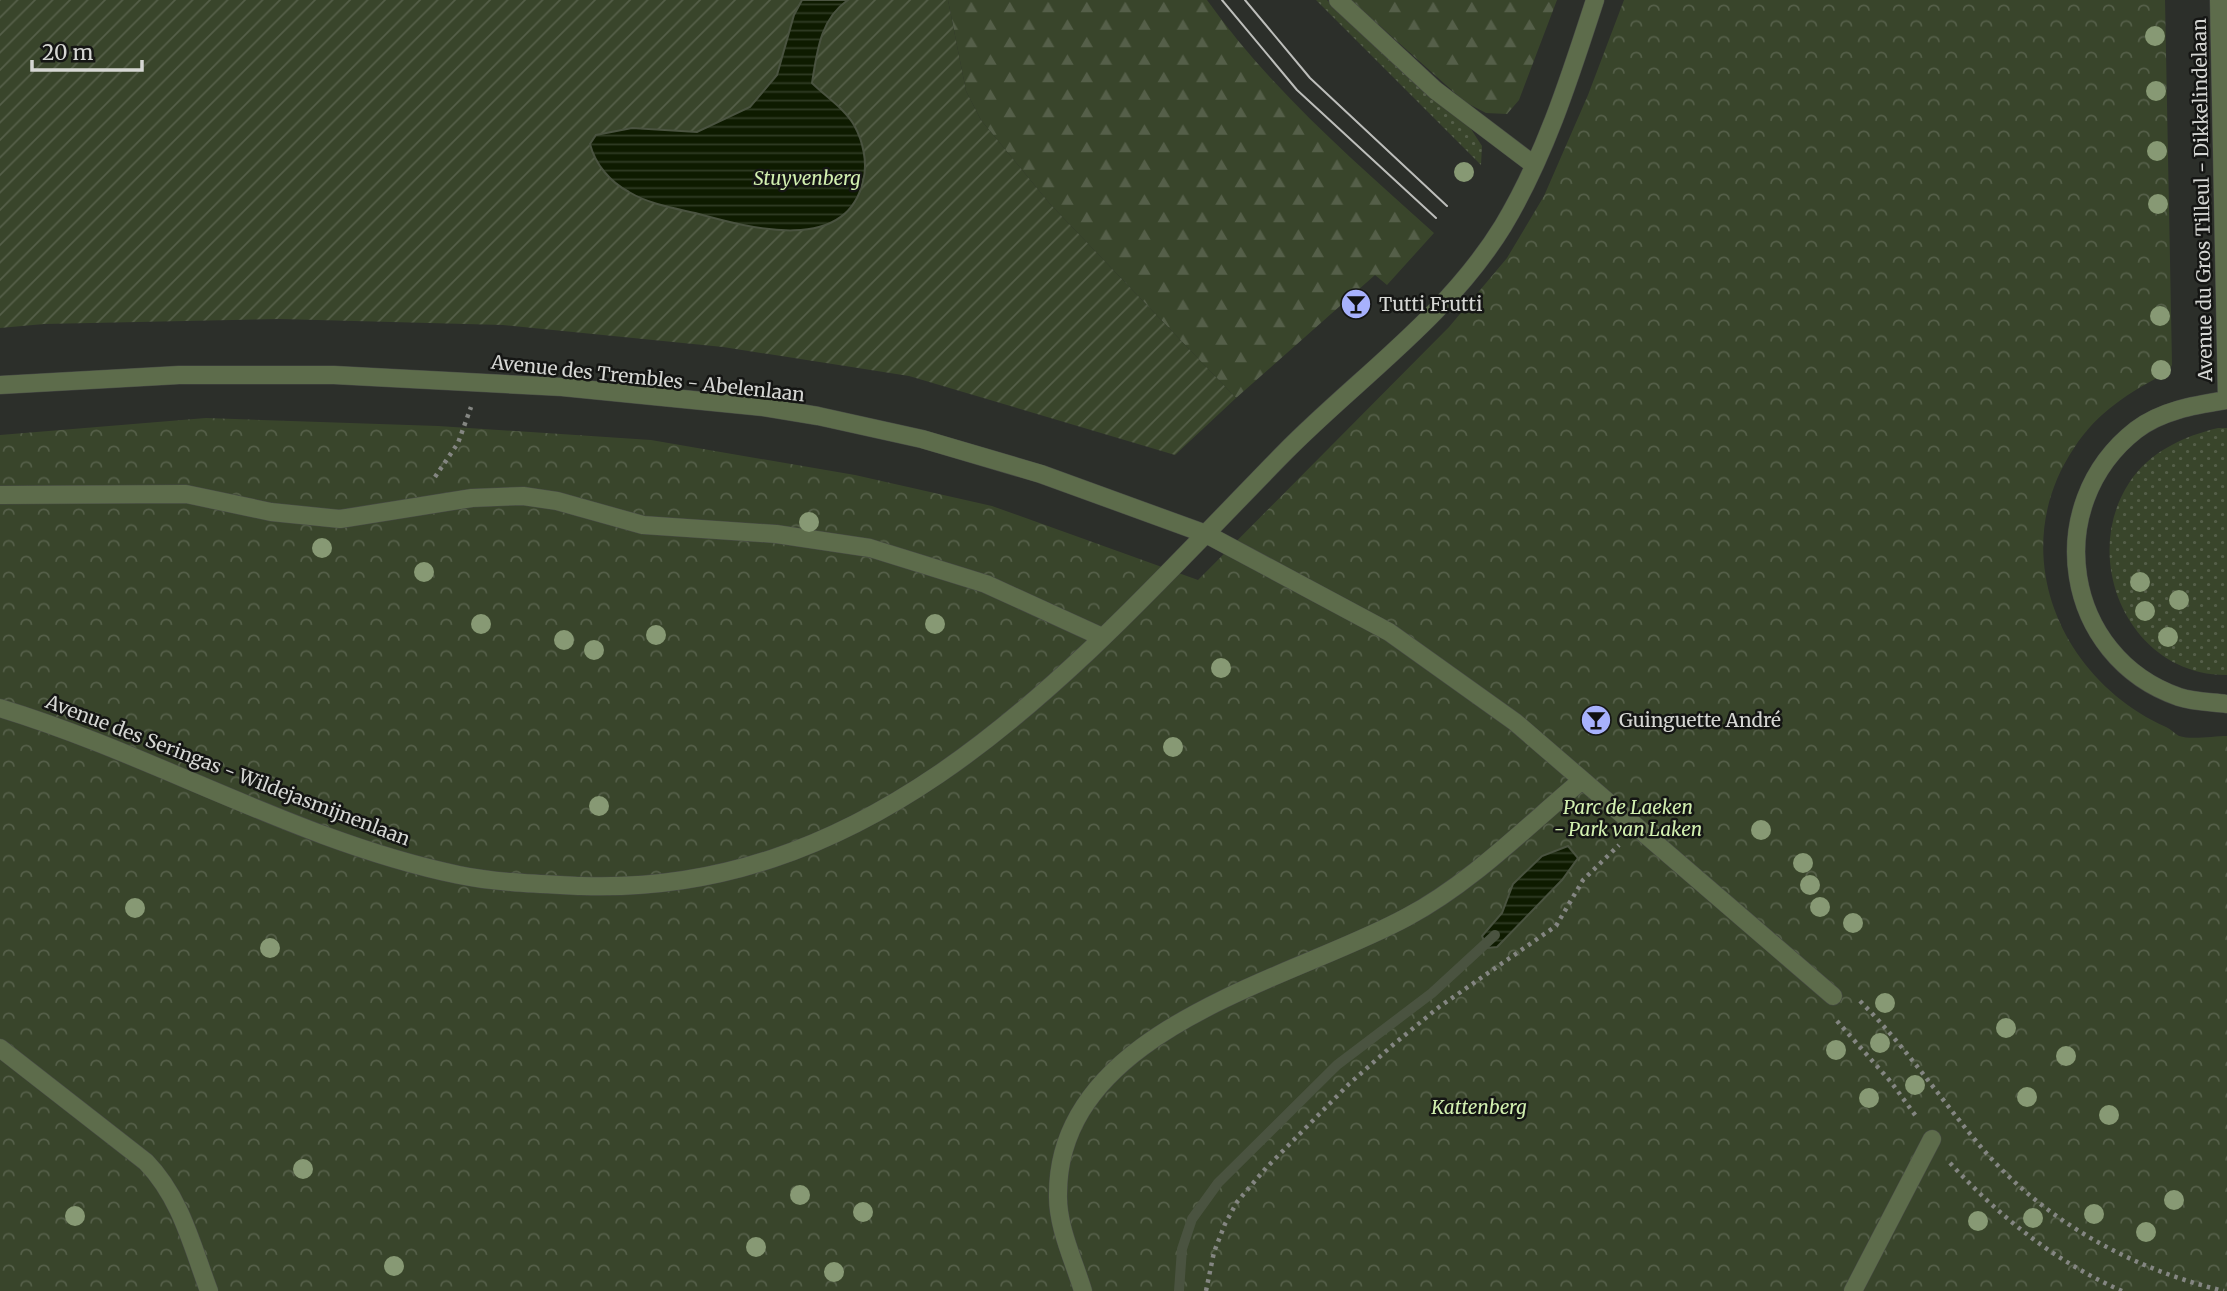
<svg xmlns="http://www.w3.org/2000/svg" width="2227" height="1291" viewBox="0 0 2227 1291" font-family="Merriweather,serif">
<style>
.grass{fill:url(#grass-dots)}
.forest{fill:url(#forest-firs)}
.park{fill:url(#park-crowns)}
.garden{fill:url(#garden-furrows)}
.water{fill:url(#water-rules);stroke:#4a5340;stroke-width:2}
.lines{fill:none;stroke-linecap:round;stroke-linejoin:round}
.stream{stroke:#4a5340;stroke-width:10}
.building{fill:url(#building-cross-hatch)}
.pedestrian-casing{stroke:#474a45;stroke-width:19}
.path{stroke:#848682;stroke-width:4.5;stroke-dasharray:3.5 5;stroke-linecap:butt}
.pedestrian{stroke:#5d6c4b;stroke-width:18}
.tram{stroke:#bdbebb;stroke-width:2}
.tree{fill:#879974}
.labels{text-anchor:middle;stroke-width:5;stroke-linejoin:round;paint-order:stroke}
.park-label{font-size:19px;font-style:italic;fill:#d2f0b0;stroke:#151614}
.street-label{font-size:19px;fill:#d6d7d4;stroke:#151614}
.poi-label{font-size:19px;fill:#d6d7d4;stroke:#151614;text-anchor:start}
</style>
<defs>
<pattern id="grass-dots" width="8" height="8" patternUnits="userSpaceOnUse" patternTransform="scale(1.75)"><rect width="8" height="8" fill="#39452b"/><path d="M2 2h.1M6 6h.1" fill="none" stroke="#555f49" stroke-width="1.8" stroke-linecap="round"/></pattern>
<pattern id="forest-firs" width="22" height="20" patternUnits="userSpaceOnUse" patternTransform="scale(1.75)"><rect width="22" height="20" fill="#39452b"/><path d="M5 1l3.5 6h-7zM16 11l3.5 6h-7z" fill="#555f49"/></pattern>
<pattern id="park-crowns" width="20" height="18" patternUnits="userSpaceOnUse" patternTransform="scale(1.75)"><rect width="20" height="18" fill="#39452b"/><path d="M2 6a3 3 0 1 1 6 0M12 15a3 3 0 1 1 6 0" fill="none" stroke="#555f49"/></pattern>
<pattern id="garden-furrows" width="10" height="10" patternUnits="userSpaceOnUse" patternTransform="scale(1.75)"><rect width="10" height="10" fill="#39452b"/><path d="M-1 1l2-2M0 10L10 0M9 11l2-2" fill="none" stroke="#555f49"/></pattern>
<pattern id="water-rules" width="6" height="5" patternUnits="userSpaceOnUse" patternTransform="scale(1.75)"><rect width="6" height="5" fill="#0e1b00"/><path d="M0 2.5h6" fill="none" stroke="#303b24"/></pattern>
<pattern id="building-cross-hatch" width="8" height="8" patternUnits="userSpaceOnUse" patternTransform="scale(1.75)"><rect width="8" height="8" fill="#494b47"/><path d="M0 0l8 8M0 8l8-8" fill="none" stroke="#626461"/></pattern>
</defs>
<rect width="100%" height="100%" fill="#2c2f2a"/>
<!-- grass -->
<path class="grass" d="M1316,0H1327L1471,129L1482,146L1481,165Z
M2218,428H2227V675C2130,676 2079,560 2129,483C2149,452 2184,436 2218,428Z"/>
<!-- forest -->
<path class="forest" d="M948,0H1207C1271,90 1353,160 1434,233L1387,285L1375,275L1236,398L1050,204L981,120L966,91Z
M1351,0H1557L1519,100L1507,114L1486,113L1465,102Z"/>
<!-- park -->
<path class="park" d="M1624,0H2165L2172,365L2168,372C2130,392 2098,411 2074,448C2005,551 2059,679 2166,727C2171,729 2175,734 2179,736C2191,740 2214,736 2227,736V1291H0V435L206,418L438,426L651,440L855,475L992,506L1198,580L1449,327L1507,258L1544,196L1588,95Z"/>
<!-- garden -->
<path class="garden" d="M0,0H948L966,91L981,120L1050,204L1236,398L1175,455L909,376L723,347L503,325L280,319L44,324L0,328Z"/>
<!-- water -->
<path class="water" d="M802,0H848C820,19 817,52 812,83C825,96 845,109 854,125C863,141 868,163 863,181C846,256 746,227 695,213C673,208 649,204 629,192C610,182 595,164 590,144L596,135L632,128L697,132L750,107L777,75L794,15Z
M1568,846L1578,858L1562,880L1497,947L1487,948L1482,936L1502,913L1513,884L1542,856Z"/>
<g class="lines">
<!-- stream -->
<path class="stream" d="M1179,1291L1182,1249L1192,1219L1218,1183L1337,1065L1432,993L1495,935"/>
</g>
<!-- building -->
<path class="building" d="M1359,290L1370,303L1354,318L1342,306Z"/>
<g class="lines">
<!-- pedestrian casing -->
<g class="pedestrian-casing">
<path id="pedestrian" d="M1338,0L1435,90L1534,165
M2219,0L2227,400
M0,385L179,375H334L562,387L763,407L818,416L922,439L1041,474L1206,534L1389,632L1515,722L1833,996
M2227,400C2196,405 2162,410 2136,430C2040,505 2063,657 2179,697C2194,702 2212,702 2227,704
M0,495L186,494L271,512L340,519L472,498L523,496L557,501L643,525L776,534L870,548L986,584L1102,637
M0,708C155,755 299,842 459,875C498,883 541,884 581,886C890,897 1087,653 1285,452C1358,378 1447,317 1503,226C1545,156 1570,77 1595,0
M0,1048L146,1162C181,1198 192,1246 209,1291
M1083,1291C1074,1261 1057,1226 1058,1194C1058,1028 1292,980 1407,917C1471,883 1526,827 1582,780
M1853,1291L1932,1139"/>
</g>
<!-- path -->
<path class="path" d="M435,477L458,443L471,407
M1860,1001C1904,1045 1937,1094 1976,1141C2039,1218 2128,1268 2224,1291
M1837,1021L1891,1082L1918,1119
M1950,1163C2000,1217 2054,1261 2122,1291
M1206,1291L1214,1252L1225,1224L1237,1202L1266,1168L1349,1084L1394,1044L1439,1007L1556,926L1583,880L1619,845"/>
<!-- pedestrian -->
<use href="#pedestrian" class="pedestrian"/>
<!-- tram -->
<path class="tram" d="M1222,0L1297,90L1436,218
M1245,0L1310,78L1447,206"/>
</g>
<!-- trees -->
<g class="tree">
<circle cx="2155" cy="36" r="10"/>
<circle cx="2156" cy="91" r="10"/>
<circle cx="2157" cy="151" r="10"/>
<circle cx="1464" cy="172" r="10"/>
<circle cx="2158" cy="204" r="10"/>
<circle cx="2160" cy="316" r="10"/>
<circle cx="2161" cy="370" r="10"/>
<circle cx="809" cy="522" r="10"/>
<circle cx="322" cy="548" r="10"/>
<circle cx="424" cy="572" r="10"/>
<circle cx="2140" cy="582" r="10"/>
<circle cx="2179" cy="600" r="10"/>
<circle cx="2145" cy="611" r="10"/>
<circle cx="481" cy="624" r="10"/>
<circle cx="935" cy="624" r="10"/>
<circle cx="656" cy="635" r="10"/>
<circle cx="2168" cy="637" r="10"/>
<circle cx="564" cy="640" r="10"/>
<circle cx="594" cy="650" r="10"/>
<circle cx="1221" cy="668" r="10"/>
<circle cx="1173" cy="747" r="10"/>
<circle cx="599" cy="806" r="10"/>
<circle cx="1761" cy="830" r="10"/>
<circle cx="1803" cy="863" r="10"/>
<circle cx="1810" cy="885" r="10"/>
<circle cx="1820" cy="907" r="10"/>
<circle cx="135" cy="908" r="10"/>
<circle cx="1853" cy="923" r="10"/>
<circle cx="270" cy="948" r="10"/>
<circle cx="1885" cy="1003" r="10"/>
<circle cx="2006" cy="1028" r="10"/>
<circle cx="1880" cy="1043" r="10"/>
<circle cx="1836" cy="1050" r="10"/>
<circle cx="2066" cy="1056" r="10"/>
<circle cx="1915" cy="1085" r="10"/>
<circle cx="2027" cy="1097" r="10"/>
<circle cx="1869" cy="1098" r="10"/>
<circle cx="2109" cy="1115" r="10"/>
<circle cx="303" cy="1169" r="10"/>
<circle cx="800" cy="1195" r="10"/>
<circle cx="2174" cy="1200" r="10"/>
<circle cx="863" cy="1212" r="10"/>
<circle cx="2094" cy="1214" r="10"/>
<circle cx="75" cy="1216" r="10"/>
<circle cx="2033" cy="1218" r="10"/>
<circle cx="1978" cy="1221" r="10"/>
<circle cx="2146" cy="1232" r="10"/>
<circle cx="756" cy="1247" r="10"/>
<circle cx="394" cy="1266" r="10"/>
<circle cx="834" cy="1272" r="10"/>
</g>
<!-- icons -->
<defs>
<g id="bar-disc" transform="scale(1.575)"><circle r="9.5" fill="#a7b1fc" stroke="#151614"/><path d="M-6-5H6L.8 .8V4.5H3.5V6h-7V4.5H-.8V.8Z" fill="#111"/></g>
</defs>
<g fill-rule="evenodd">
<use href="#bar-disc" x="1356" y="304"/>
<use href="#bar-disc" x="1596" y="720"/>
</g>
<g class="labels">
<!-- park labels -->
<g class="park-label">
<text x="807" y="185">Stuyvenberg</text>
<text x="1628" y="814">Parc de Laeken<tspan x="1628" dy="22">- Park van Laken</tspan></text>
<text x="1479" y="1114">Kattenberg</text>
</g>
<!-- street labels -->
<g class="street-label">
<text transform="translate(2202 200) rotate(-91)" y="7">Avenue du Gros Tilleul - Dikkelindelaan</text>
<text transform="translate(648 378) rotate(6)" y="7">Avenue des Trembles - Abelenlaan</text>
<text transform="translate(228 770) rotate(21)" y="7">Avenue des Seringas - Wildejasmijnenlaan</text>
</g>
<!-- poi labels -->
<g class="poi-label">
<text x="1379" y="311">Tutti Frutti</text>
<text x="1619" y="727">Guinguette André</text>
</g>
</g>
<!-- scale -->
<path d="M32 60v10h110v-10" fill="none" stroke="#d6d7d4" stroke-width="3.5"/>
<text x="42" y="60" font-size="21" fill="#d6d7d4" stroke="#151614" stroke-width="5" paint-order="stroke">20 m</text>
</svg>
